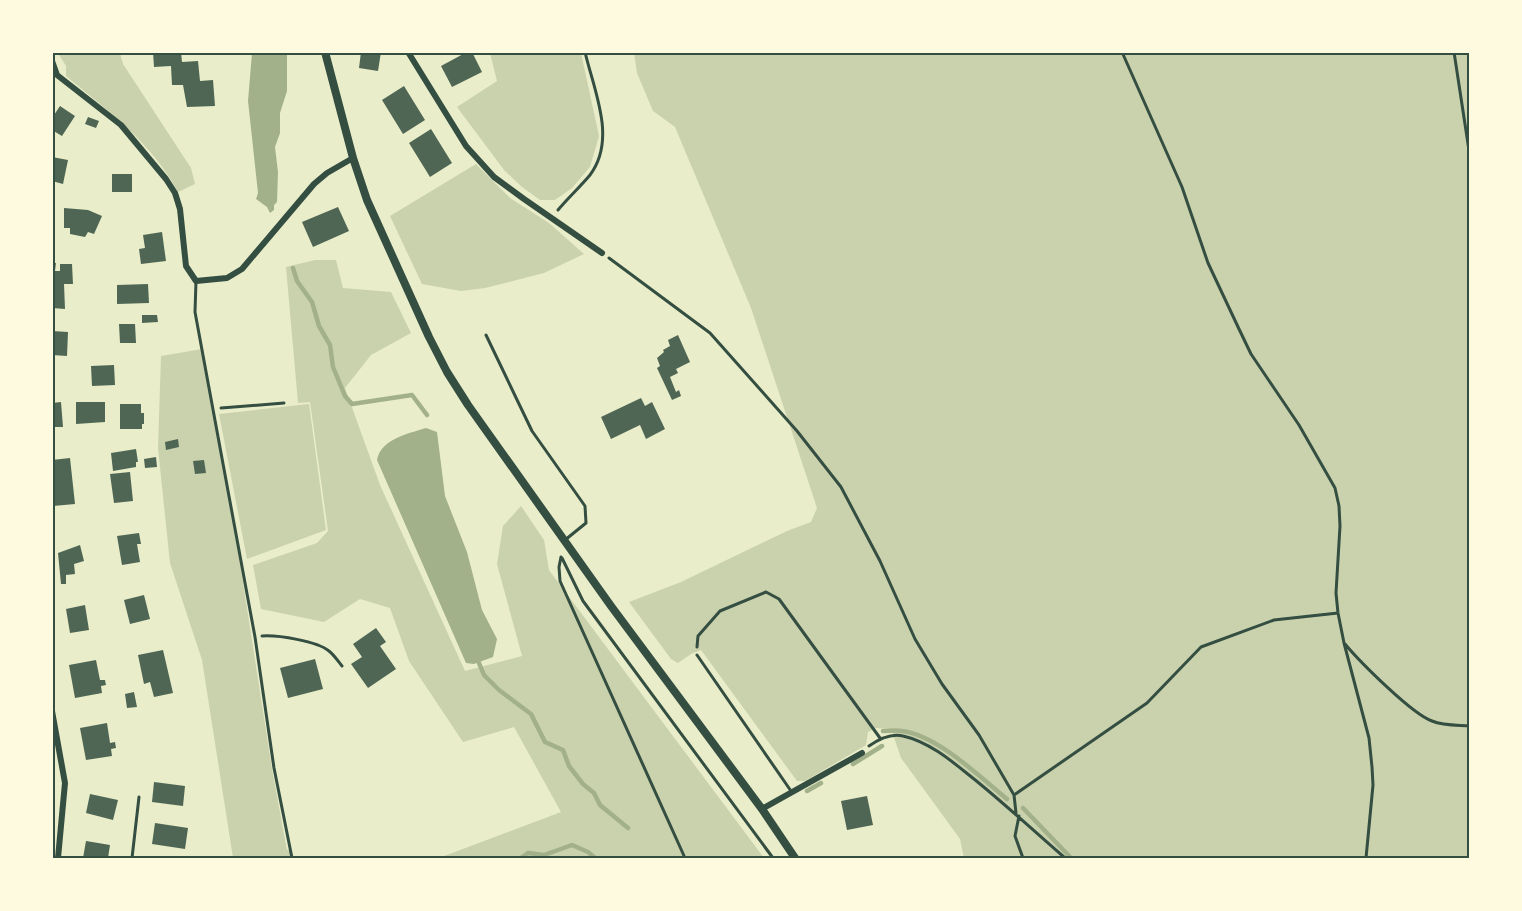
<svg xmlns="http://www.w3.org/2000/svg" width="1522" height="911" viewBox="0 0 1522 911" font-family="'Noto Sans',sans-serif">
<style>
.green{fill:#cad2ad}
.water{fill:#a3b18a}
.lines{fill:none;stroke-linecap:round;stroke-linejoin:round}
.stream{stroke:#a3b18a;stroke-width:4.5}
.building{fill:#4f6655}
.path{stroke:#344e41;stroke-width:3}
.service{stroke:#344e41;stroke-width:3}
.minor{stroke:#344e41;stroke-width:6}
.tertiary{stroke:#344e41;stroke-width:8}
.neatline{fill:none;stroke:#344e41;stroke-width:2}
</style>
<rect width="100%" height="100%" fill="#e9edc9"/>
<!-- green -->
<path class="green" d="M58,53H120L123,64L191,168L195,184L178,192C153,144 107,110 66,76V66Z
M490,53H581L599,136L590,167L572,188L555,200H540L522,187L504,170L457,107L497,81Z
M634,53H1469V858H964L960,839L901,758L891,729L876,728L868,732L866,745L805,781H797L701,650L691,654L678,663L671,659L629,602L681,582L787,531L811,522L817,508L751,308L675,127L653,111L637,73Z
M476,164L510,198L549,223L584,254L544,273L485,288L461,291L422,284L390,216Z
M315,260H336L343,288L391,292L411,333L371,355L345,388L380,485L465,671L522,656L497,564L503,526L521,506L544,540L549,570L764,858H439L561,812L514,727L463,742L409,661L390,608L360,599L324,622L261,609L253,565L317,543L328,531L310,402L298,403L286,267Z
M202,349L240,563L272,769L287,850L291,849L292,858H233L202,660L170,563L158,448L161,356Z
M309,404L326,530L247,559L219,414Z"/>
<!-- water -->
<path class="water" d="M252,53H287V91L280,113V133L275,147L278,172L277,202L274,205V210L270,213L267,207L256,199L258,193L248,101Z
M426,428L437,432L445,496L467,552L482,610L497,639L493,657L474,664L466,663L377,460C381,439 407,434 426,428Z"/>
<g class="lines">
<!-- stream -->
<path class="stream" d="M293,268L297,281L312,302L319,326L330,345L333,367L345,396L352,404L412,395L427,415
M479,663L484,675L499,690L531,714L545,742L563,750L569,766L583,784L594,793L600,805L628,828
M883,731C889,731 896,730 902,731C937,735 980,777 1007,799
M853,764L882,746
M807,791L821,783
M1023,808L1071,858
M521,858L528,853L544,855L572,845L588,852L595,858"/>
</g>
<!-- building -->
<path class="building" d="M153,52H181L182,62L198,61L200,81L213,80L215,106L187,107L183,85H172L171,66L154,67Z
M361,52H381L378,71L359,68Z
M467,52H472L482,72L452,87L441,66Z
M404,86L425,120L403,134L382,100Z
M60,106L75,116L62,136L52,130V118Z
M88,117L99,121L96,128L85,124Z
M431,129L452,163L430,177L409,143Z
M52,157L68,160L63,184L52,181Z
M112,174H132V192H112Z
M338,207L349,231L313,247L302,222Z
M64,208L88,210L102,216L94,234L88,232L85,237L70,234V228H64Z
M162,232L166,261L141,264L139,249L145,248L143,235Z
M52,263H56L55,271H60V264H72L73,284H64L65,309L52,308Z
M148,284L149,303L117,304V285Z
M142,315H157L158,322L142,323Z
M119,324H135L136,343H120Z
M52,331L68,332L67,356L52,355Z
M678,335L690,362L676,369L678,373L670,377L676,392L679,390L681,396L672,400L657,368L660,366L657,358L664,352L663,350L670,346L668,340Z
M114,365L115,385L92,386L91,366Z
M641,398L645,406L652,402L665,429L646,439L640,425L611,439L601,417Z
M61,402L63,427H52V403Z
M76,402H105V422L76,424Z
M120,404H141V413H144V424H142V429H120Z
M178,439L179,447L166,450L165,442Z
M136,449L138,462H136V467L113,471L111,453Z
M156,457L157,467L145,468L144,459Z
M70,458L75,504L53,506L52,460Z
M204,460L206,473L195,474L193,461Z
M130,472L133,501L114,503L110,474Z
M139,533L141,544H137L140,562L122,565L117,536Z
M80,545L84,561L74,564L75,574L66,575V584H61L58,553Z
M144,595L150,619L130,624L124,600Z
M85,605L89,630L70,633L66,609Z
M376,628L386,642L380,646L396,669L368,688L351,664L362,657L353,644Z
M163,650L173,693L154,697L150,682L144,684L138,655Z
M315,659L323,689L288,698L280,668Z
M96,660L100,680H105L106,685L101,686L102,693L75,698L69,665Z
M134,692L137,707L127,708L125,694Z
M107,723L110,743L115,742L116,748L111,749L112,756L86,760L80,728Z
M154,782L185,786L183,806L152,802Z
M90,794L118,800L113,820L86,813Z
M867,796L873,825L847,830L841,801Z
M155,823L188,828L185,849L152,844Z
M86,841L110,845L108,858H83Z"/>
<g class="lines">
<!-- path -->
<path class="path" d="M1122,52L1182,187L1208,263L1239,329L1251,354L1299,425L1335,488L1339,506L1340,526L1336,593L1338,613L1344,643L1369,738L1372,767L1373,785L1366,858
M1454,52L1470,157
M558,210C568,198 580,187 590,175C617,139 594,91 585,52
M609,258L710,333L797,431L841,487L880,561L915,639L942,684L979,735L1014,795L1016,813
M221,408L284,403
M561,557L559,567L560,581L685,858
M562,558L583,601L773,858
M262,636C278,635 317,641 329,651C334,655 338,661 342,666
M1345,644C1360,662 1412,714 1432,721C1444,726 1457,725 1470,726
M697,647L698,636L720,611L766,592L779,599L880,738
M869,746C879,739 891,733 903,736C930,742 954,763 974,779C1006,805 1035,832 1065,858
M1014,795L1147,703L1201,647L1274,620L1338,613
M1019,816L1015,836L1023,858"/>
<!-- service -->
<path class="service" d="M196,281L195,312L255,637L274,768L292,858
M486,335L532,431L585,506L586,523L565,540
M697,655L791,791
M132,858L139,797"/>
<!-- minor -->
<path class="minor" d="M408,52L466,146L494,177L524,199L602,253
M52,61L57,75L121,125L166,179L175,193L180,209L186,266L196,281L227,278L242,269L314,184L327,173L353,158
M52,711L65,783L58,858
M762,809L862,753"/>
<!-- tertiary -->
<path class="tertiary" d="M325,52L353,158L367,200L429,337L447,372L468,405L611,606L762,809L795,858"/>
</g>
<!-- border -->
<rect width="1522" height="911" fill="none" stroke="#fefae0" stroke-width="108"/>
<rect x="54" y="54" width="1414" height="803" class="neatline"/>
</svg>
